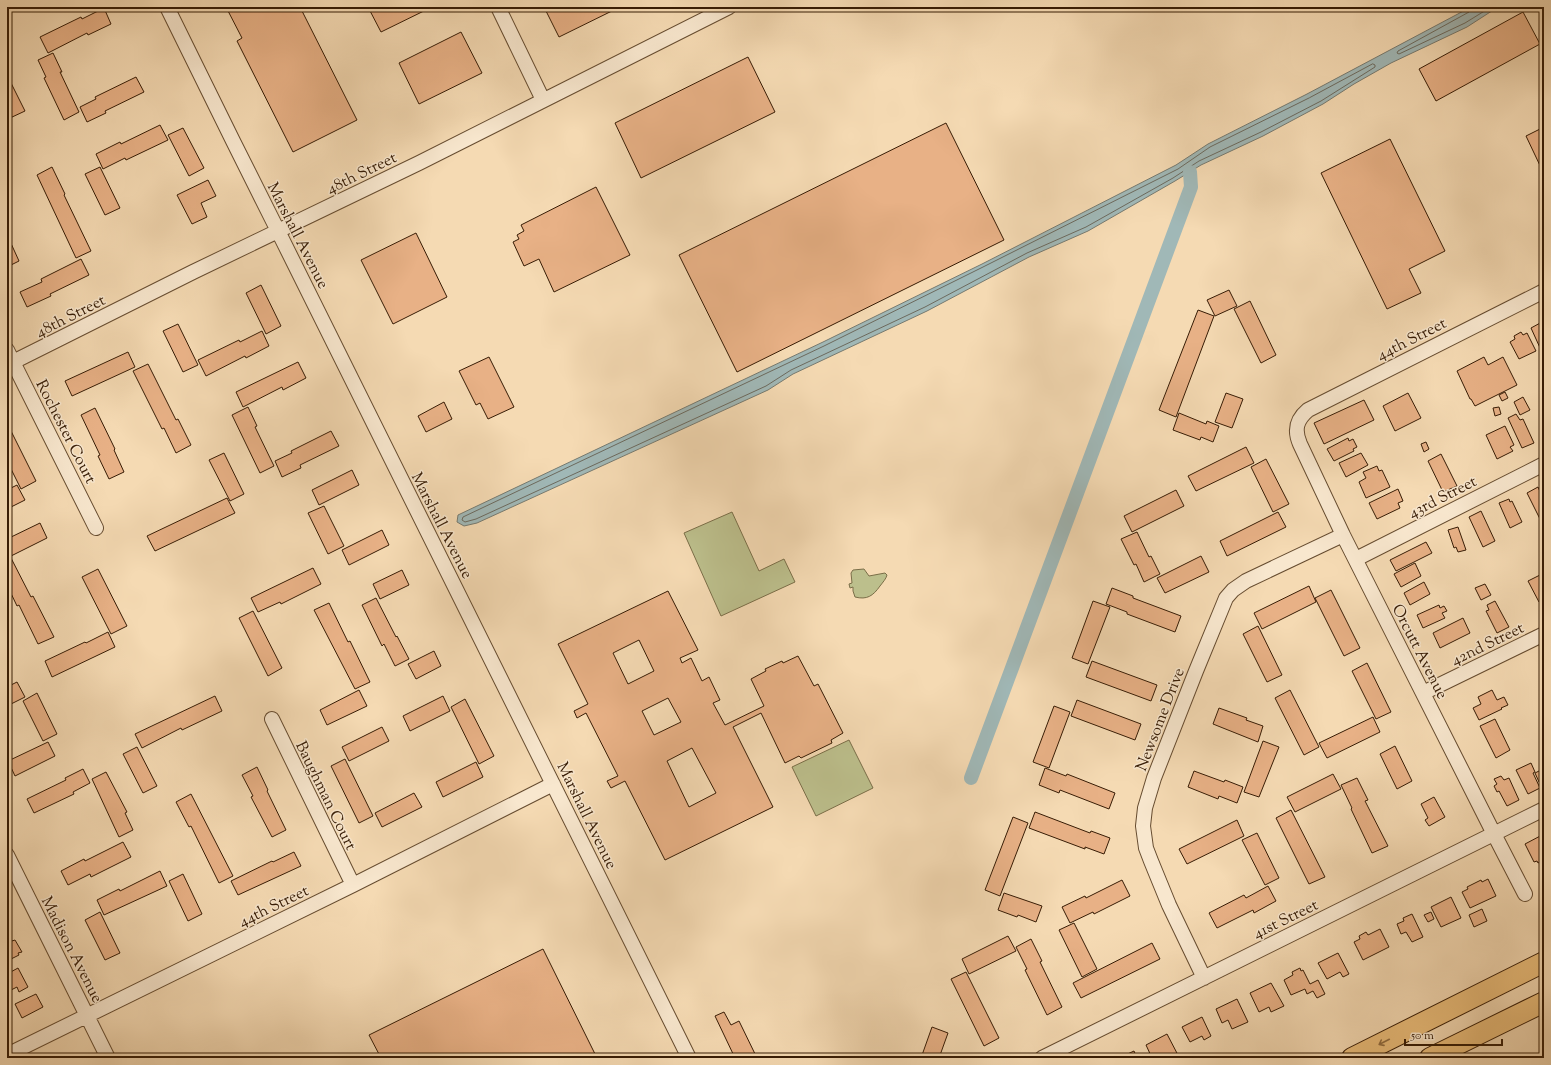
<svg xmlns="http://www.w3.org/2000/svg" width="1551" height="1065" viewBox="0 0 1551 1065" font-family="'Sorts Mill Goudy',serif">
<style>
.green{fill:#bcbf8c;stroke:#7a6e48}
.water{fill:#a0b8b7;stroke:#767a70}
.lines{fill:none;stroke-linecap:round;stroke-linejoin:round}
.shore{stroke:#6c6a5e;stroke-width:1}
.canal{stroke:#a0b8b7;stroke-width:14}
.building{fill:#e8b186;stroke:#371c05;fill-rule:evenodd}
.minor-casing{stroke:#664c30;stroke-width:16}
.highway-casing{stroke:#371c05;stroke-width:22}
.minor{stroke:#f8e7ce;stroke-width:14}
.highway{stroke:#eabd7a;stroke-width:20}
.oneway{stroke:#906c40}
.labels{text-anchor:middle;stroke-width:3;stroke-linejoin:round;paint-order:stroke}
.street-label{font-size:16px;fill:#371c05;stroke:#f8e7ce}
</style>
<rect width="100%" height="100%" fill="#f5dab3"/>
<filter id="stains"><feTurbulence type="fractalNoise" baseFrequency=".005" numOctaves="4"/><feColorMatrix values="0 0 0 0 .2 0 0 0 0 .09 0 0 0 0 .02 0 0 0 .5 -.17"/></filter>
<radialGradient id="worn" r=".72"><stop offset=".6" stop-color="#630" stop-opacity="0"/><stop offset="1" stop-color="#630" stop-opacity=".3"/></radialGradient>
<!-- green -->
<path class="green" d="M732,512L759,571L784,559L795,582L721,616L684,533Z
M864,569L869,576L885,573L887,575C886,579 883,582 880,586C873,596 867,600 855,597L853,591V587L850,588L849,584L852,583L851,573L853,570Z
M849,740L873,788L816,816L792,767Z"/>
<!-- water -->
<path class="water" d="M1471,7H1498L1467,27L1391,63L1354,84L1323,104L1263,136L1201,165L1175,181L1088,231L1029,257L927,311L793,374L768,390L477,523L464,526L457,522L458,515L823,342L982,264L1176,165L1208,144L1307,94Z"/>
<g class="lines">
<!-- shore -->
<path class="shore" d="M1472,7L1469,12L1398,51L1397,53L1399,54L1465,23L1491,7
M1373,64L1375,65V67L1321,101L1261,132L1199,161L1173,178L1086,227L1027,253L925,307L791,370L766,386L476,519L465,522L462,520L463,517L824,346L983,267L1178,169L1210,147L1309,98Z"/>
<!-- canal -->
<path class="canal" d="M971,778L1191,187L1190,172"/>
</g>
<!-- building -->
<path class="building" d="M226,7H300L357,120L293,152L237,41L242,38Z
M368,7H432L381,32Z
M544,7H620L559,37Z
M104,8L111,24L88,35L87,33L48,53L40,37L81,17L82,19Z
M1523,12L1540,44L1436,101L1419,69Z
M461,32L482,73L419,104L399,63Z
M53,53L62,72H60L79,112L64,120L44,78L46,77L38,60Z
M748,57L775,112L641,178L615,123Z
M7,75L25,111L10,118L7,112Z
M136,77L144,92L105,111L106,113L87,122L80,107L96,99L95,97Z
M946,123L1004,240L737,372L679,255Z
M160,125L168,140L126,160L125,158L103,169L96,154L120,142L121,144Z
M1544,127V174L1526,136Z
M183,128L204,168L189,176L168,135Z
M1390,139L1445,251L1409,269L1421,293L1387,309L1321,173Z
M52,167L65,194L64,195L91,251L76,258L37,175Z
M100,167L120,208L105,215L85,174Z
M208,180L216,196L201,203L207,217L192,224L177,195Z
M596,187L630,255L554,292L539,259L524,266L513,242L519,239L517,235L524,231L521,225Z
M7,230L11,238L9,239L19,261L7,267Z
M416,233L447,297L393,324L361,260Z
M81,259L89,275L50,294L51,296L27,307L20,292L42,282L41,279Z
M261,285L281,326L266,334L246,293Z
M1229,290L1237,306L1215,316L1207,300Z
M1250,301L1276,355L1261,363L1234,309Z
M1198,310L1214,316L1176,417L1159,410Z
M1542,322L1544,325V348L1541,350L1531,328Z
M178,324L198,365L183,372L163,331Z
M262,331L269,346L246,358L245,356L206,376L198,360L239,340L240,342Z
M1521,332L1523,335L1527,333L1536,351L1519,359L1510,342L1515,339L1514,336Z
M128,352L135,367L72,396L65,381Z
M489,357L514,407L488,419L480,403L476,405L459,371Z
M1484,357L1488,365L1503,357L1517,385L1475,406L1471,399H1470L1457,371Z
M298,362L306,378L283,390L282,387L243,407L236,392Z
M148,364L176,420L178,419L191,445L176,453L164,428L162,429L133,371Z
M1505,392L1508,398L1502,401L1499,395Z
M1226,393L1243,399L1232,428L1215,422Z
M1408,393L1421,418L1395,431L1383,406Z
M1523,397L1530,410L1520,415L1514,402Z
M1364,400L1374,420L1324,444L1314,423Z
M444,402L452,419L426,432L418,416Z
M248,407L257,426L255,427L274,466L260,473L232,415Z
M1499,407L1501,414L1495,416L1493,408Z
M95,408L115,449L114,450L124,472L109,479L98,456L100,455L81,415Z
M1179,413L1206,424L1207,421L1219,426L1213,442L1201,437L1200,440L1173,430Z
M1516,414L1520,420L1523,419L1534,443L1522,448L1508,418Z
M7,423L36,481L21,489L7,461Z
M1505,426L1514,445L1510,447L1513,451L1497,459L1486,435Z
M331,431L339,446L300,465L301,468L282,477L275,461L292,453L291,451Z
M1348,438L1349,441L1353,439L1357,447L1353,449L1354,451L1334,461L1327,449Z
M1426,442L1429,449L1424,452L1421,444Z
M1246,447L1254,463L1196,491L1188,476Z
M224,453L244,494L230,501L209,460Z
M1361,453L1368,465L1346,477L1339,463Z
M1441,454L1457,486L1443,492L1428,461Z
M1266,459L1289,504L1273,512L1251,467Z
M1377,466L1379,471L1382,470L1390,487L1366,498L1359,482L1366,478L1363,472Z
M352,470L359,485L319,505L312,490Z
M17,485L25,500L7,509V490Z
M1538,487L1542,496L1544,495V527L1527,493Z
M1398,489L1403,501L1398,503L1400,508L1377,519L1369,503Z
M1176,490L1184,506L1132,532L1124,516Z
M227,498L235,513L155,551L147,536Z
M1509,499L1510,502L1512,501L1522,522L1510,528L1499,503Z
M324,506L344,546L328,554L308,513Z
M1481,511L1495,541L1483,547L1469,517Z
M1278,512L1286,527L1227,556L1220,541Z
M40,523L47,538L7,558V539Z
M1458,527L1466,550L1458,552L1456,547L1454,548L1448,530Z
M382,530L389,545L349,565L342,550Z
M1137,532L1149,557L1151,556L1160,574L1144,582L1136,564L1134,565L1121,539Z
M1426,542L1432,553L1396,571L1390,560Z
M1201,556L1209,572L1165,593L1157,578Z
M11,558L31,597L33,596L54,637L38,644L19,605L17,606L7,585V560Z
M1415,563L1421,576L1401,587L1394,574Z
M313,568L321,584L281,604L280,602L258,612L251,598Z
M98,569L127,626L111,634L82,577Z
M402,570L409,585L380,599L373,584Z
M1544,573V599L1539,602L1528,581Z
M1424,582L1430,594L1410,605L1404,593Z
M1485,584L1491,595L1481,600L1475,588Z
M1309,586L1316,602L1262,629L1254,613Z
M1112,588L1133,596V598L1181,616L1175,632L1127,614V612L1106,604Z
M1331,590L1360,648L1344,656L1315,598Z
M668,591L698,650L680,658L682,663L691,658L702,681L709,677L720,700L713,703L725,725L764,706L751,679L766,671L765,669L782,661L783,663L798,656L814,686L818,684L843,733L831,740L832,743L801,758L799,756L785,763L761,713L733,727L773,807L665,860L625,781L611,788L607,781L618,776L586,713L577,718L574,711L588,704L558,644ZM639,640L654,671L628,684L613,653ZM668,698L681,722L654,735L642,711ZM692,748L716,793L689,807L667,761Z
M376,598L396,637L397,636L409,659L395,666L384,644L382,646L362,605Z
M1093,601L1110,607L1088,664L1072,658Z
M1495,601L1509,627L1497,633L1486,611L1489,610L1487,605Z
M329,603L348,642L350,641L370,682L355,689L314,610Z
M1439,605L1440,608L1444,606L1447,611L1442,613L1445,618L1423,628L1417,615Z
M253,611L282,668L268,676L239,618Z
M1463,618L1470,633L1440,648L1433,633Z
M1258,626L1282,675L1267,682L1243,634Z
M108,632L115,647L52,677L45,661L85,642L86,643Z
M434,651L441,666L416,679L408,664Z
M1092,661L1157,685L1151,701L1086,677Z
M1367,663L1391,712L1376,719L1352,671Z
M17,682L25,697L7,706V687Z
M359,690L367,706L327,725L320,710Z
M1290,690L1319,747L1304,755L1275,698Z
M1492,690L1497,700L1504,697L1508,705L1501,708L1502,709L1479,720L1473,708L1481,704L1478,697Z
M37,693L57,734L43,741L23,701Z
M215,696L222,711L182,730L181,728L142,748L135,734Z
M443,696L450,711L410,731L403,716Z
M465,699L494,756L479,764L451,707Z
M1077,700L1141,724L1135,740L1071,716Z
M1054,706L1070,712L1049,768L1033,762Z
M1219,708L1247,718L1246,720L1263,726L1258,742L1213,724Z
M1373,717L1380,732L1327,758L1319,743Z
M1495,719L1510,750L1496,758L1480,726Z
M382,727L389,741L349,761L342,747Z
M1263,741L1279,747L1259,797L1244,792Z
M48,742L55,756L15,776L8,761Z
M1395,746L1412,781L1397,789L1380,754Z
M137,747L157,786L143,793L123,754Z
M345,759L373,816L359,823L331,766Z
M476,762L483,777L443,797L436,782Z
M1531,763L1535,772L1533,773L1540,788L1528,794L1516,770Z
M257,767L268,790L267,791L286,830L272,837L251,797L253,796L242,775Z
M1045,768L1066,776L1067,774L1115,793L1109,809L1060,790L1059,793L1039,785Z
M83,769L90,783L73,792L74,794L34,813L27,799L66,780L65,778Z
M1541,770L1544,780L1539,782L1535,773Z
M1194,771L1224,782L1225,780L1243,787L1237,803L1219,796L1218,799L1188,787Z
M106,772L127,812L125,813L133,830L119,837L92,779Z
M1333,774L1341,789L1295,812L1287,797Z
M1501,776L1504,780L1509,778L1519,800L1507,806L1499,791L1497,792L1494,786L1497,784L1494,779Z
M1357,778L1368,800L1365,801L1388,846L1372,853L1351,809L1352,808L1341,785Z
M414,793L422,807L382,827L375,813Z
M191,794L233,876L219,883L191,826L189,827L176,802Z
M1434,797L1445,817L1429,826L1425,820L1428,818L1421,804Z
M1291,810L1325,877L1309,884L1276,818Z
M1035,812L1090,833L1091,831L1110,838L1104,854L1085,847V849L1029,828Z
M1013,817L1028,823L1000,896L985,890Z
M1237,820L1244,836L1187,864L1179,849Z
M1257,833L1279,878L1265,885L1242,840Z
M1544,834V860L1538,863L1537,861L1534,862L1525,844Z
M123,842L131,857L91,877L90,874L68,885L61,871L84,859L85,861Z
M294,852L301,866L238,895L231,881L272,861L273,862Z
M160,871L167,886L104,915L97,900L119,889L120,891Z
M183,874L202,914L188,921L169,881Z
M1488,879L1496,896L1470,908L1462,892L1468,889L1467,887L1481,880L1482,882Z
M1122,880L1130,896L1094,914L1093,912L1070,923L1062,907L1085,896L1086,898Z
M1268,886L1276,901L1254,913L1253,910L1217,928L1209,913L1244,895L1246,898Z
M1004,893L1042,906L1036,922L1018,915L1017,917L998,910Z
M1451,897L1461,918L1441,927L1431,907Z
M1482,909L1487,921L1474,927L1469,915Z
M100,912L120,953L105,960L85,920Z
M1431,912L1434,919L1428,922L1424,915Z
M1412,914L1423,937L1412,942L1406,932L1401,934L1397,924L1404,921L1403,918Z
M1074,923L1097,969L1082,977L1059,930Z
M1380,929L1389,947L1363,960L1354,942L1360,939L1359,936L1366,932L1368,935Z
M9,935L12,941L15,940L22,952L18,953L19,955L7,961V936Z
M1008,936L1016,951L969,974L962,959Z
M1031,939L1042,961L1040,962L1062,1007L1047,1015L1025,970L1027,969L1016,947Z
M1152,943L1160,959L1081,998L1073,983Z
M543,949L597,1058H381L369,1035Z
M1338,953L1349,974L1343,977L1340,972L1327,979L1318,963Z
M18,968L28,987L19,992L17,987L7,992V974Z
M1300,968L1301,971L1303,970L1310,984L1318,980L1325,994L1317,998L1313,991L1307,994L1305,989L1291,995L1284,980L1293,975L1292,972Z
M966,972L999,1038L984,1046L951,979Z
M1271,983L1284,1006L1271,1012L1269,1007L1259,1012L1250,993Z
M36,994L43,1007L22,1018L15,1004Z
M1237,999L1248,1022L1232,1029L1228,1020L1222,1023L1216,1009Z
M724,1012L731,1025L739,1021L757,1058H735L715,1016Z
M1202,1017L1211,1036L1204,1040L1202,1036L1190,1042L1182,1027Z
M932,1027L948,1033L939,1058H921Z
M1167,1034L1179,1057L1152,1058L1146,1045Z
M1134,1051L1137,1058H1119Z"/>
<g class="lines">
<!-- minor casing -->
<g class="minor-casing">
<path id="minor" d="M167,7L233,141L278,231L689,1058
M498,7L543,100
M7,350L96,528
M7,365L193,272L419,163L729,7
M1356,559L1544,464
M1423,693L1544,634
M272,719L353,885
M7,855L108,1058
M1525,894L1494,834L1343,535L1300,444C1294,430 1296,420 1308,410L1544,291
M1204,978L1169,905L1151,861L1146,848L1143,826L1145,808L1154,778L1196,671L1226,598L1233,590L1246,581L1343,535
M7,1055L353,885L553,784
M1042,1058L1544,809"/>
</g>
<!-- highway casing -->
<g class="highway-casing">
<path id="highway" d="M1352,1058L1544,962
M1430,1058L1544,1002"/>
</g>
<!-- minor -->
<use href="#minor" class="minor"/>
<!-- highway -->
<use href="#highway" class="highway"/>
</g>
<!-- one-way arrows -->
<defs><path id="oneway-shaft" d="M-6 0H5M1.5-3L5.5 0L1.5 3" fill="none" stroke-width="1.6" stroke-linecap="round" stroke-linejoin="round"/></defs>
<use class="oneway" href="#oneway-shaft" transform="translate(1384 1042) rotate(153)"/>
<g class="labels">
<!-- street labels -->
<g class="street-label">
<text transform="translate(361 172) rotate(-26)" y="6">48th Street</text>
<text transform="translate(299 235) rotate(63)" y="6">Marshall Avenue</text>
<text transform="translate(70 315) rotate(-27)" y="6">48th Street</text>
<text transform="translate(1411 338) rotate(-27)" y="6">44th Street</text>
<text transform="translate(67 431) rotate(63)" y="6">Rochester Court</text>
<text transform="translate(1442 496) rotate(-27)" y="6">43rd Street</text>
<text transform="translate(443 525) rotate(63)" y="6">Marshall Avenue</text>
<text transform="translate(1487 643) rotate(-26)" y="6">42nd Street</text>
<text transform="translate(1421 651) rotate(63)" y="6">Orcutt Avenue</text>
<text transform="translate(1159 719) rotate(-69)" y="6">Newsome Drive</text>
<text transform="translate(327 795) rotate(64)" y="6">Baughman Court</text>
<text transform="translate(588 815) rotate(64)" y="6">Marshall Avenue</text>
<text transform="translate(273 905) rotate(-26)" y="6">44th Street</text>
<text transform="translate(1285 918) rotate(-26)" y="6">41st Street</text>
<text transform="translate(73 949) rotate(63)" y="6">Madison Avenue</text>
</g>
</g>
<!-- margin -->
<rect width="1551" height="1065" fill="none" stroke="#f5dab3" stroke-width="24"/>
<rect x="8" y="8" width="1535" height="1049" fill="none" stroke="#371c05" stroke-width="2"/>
<rect x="12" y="12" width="1527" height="1041" fill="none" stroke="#371c05"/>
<!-- scale -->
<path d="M1405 1039v6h97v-6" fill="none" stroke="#371c05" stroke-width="2"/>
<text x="1411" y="1039" font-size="12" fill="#371c05" stroke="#f8e7ce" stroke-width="3" paint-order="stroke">50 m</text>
<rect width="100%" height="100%" filter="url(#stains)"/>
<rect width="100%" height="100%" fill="url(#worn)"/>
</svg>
